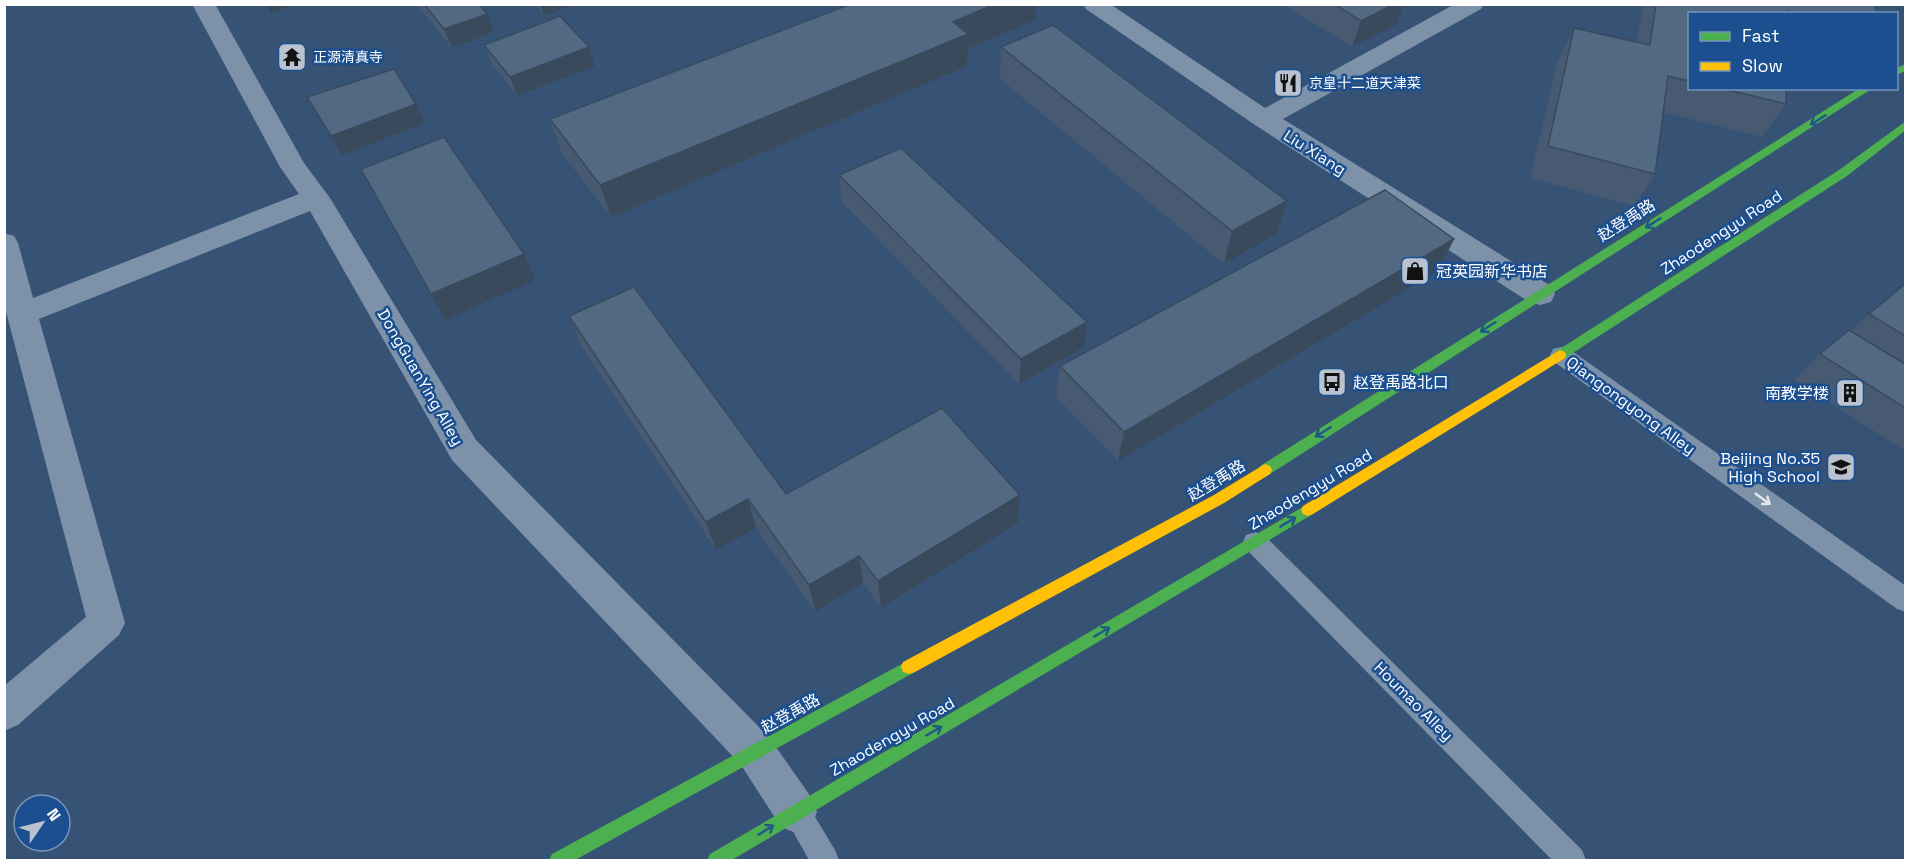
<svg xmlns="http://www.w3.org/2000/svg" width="1910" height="865" viewBox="0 0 1910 865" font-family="'Space Grotesk','Noto Sans SC',sans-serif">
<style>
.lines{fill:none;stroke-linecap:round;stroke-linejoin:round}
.lane{fill:#7d92a8;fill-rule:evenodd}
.street{fill:#7d92a8;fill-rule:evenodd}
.fast{fill:#4caf50;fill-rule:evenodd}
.slow{fill:#ffc107;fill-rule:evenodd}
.wall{fill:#475a72}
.shaded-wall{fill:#394a5c}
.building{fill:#526984;stroke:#394a5c;stroke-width:1.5}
.oneway{stroke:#205989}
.oneway2{stroke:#e5e9ee}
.labels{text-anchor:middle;stroke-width:5;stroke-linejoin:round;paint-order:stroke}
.far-poi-label{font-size:14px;fill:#fff;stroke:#1b4f8f;text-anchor:start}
.street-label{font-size:16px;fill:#fff;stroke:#1b4f8f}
.poi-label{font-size:16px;fill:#fff;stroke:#1b4f8f;text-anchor:start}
</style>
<rect width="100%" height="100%" fill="#365274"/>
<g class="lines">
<!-- lane -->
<path class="lane" d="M1561,347L1569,349L1906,586V612L1897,609L1553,361L1550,355L1553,349Z
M1255,532L1264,535L1582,850L1586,860H1552L1246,549L1243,542L1246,535Z
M796,798L806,802L835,850L839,860H809L782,812L786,802Z"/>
<!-- street -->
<path class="street" d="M192,4H215L304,163L330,198L476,440L769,737L811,797L817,812L811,827L796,833L781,827L741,765L452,460L310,211L39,319L125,623L119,635L18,725L4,731V686L86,617L4,304V233L14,236L18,243L33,298L299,194L280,167Z
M1083,4H1110L1265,108L1455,4H1484L1481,9L1283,119L1551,286L1555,294L1551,302L1540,305L1529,302L1255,125L1086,9Z"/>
<!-- fast -->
<path class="fast" d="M1906,64V71L1896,75V68Z
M1860,88H1873L1270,474H1260L1258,470L1260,466Z
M1906,121V130L1847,176L1565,358H1555L1554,355L1555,352L1839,170Z
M1308,504L1313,506L1315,510L1313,514L732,860H707L710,854Z
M909,660L915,662L917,667L915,672L575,860H549L552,854Z"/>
<!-- slow -->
<path class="slow" d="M1560,350L1565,352L1566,355L1565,358L1313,514L1308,516L1303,514L1301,510L1303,506Z
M1265,464L1270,466L1272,470L1270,474L1224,503L915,672L909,674L903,672L901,667L903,662L1214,495Z"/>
</g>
<!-- wall -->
<path class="wall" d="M416,4H479L494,32L452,48Z
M535,4H577L544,16Z
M1283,4H1404L1396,25L1352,47Z
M1643,4H1875L1876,14H1689V88H1786V104L1762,137L1663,112L1655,174L1634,206L1530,178L1558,60L1574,28L1637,42Z
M1036,20L968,48L967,66L611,217L561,152L550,119Z
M484,45L595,66L517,96L492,64Z
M1001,47L1287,201L1277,234L1224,264L1000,79Z
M307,97L425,123L342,155Z
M839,175L1084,347L1019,384L842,202Z
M1454,239L1438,271L1118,461L1056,397L1060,366Z
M1905,284V451L1795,380L1820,354L1851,331L1869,314Z
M569,316L786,494L1020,495L1018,523L881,608L863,583L815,612L756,528L716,550L582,347Z"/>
<!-- shaded-wall -->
<path class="shaded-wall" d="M267,4H297L271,13Z
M540,4H577L544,16Z
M995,4H1036V20L968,48L967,66L611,217L600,185L953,22Z
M1394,4H1404L1396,25L1352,47L1361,21Z
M487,14L494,32L452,48L444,29Z
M589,47L595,66L517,96L510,77Z
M416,104L425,123L342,155L331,136Z
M1287,201L1277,234L1224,264L1232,231Z
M1454,239L1438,271L1118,461L1124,432Z
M524,254L535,280L446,320L431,294Z
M1087,322L1084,347L1019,384L1021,359Z
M1020,495L1018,523L881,608L878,581Z
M748,499L756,528L716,550L706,522Z
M859,556L863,583L815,612L809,585Z"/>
<!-- building -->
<path class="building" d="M424,4H479L487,14L444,29Z
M851,4H995L953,22L968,34L600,185L550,119Z
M1334,4H1394L1361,21Z
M1656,4H1875L1876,14H1797L1787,11V14H1689V81L1668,76L1655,174L1548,146L1574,28L1650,45Z
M560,16L589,47L510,77L484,45Z
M1053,25L1287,201L1232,231L1001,47Z
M394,69L416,104L331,136L307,97Z
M1720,88H1786V104Z
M444,137L524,254L431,294L361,169Z
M901,148L1087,322L1021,359L839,175Z
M1385,190L1454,239L1124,432L1060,366Z
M1905,284V336L1869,314Z
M634,287L786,494L942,408L1020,495L878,581L859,556L809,585L748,499L706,522L569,316Z
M1849,330L1905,364V408L1820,354Z"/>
<!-- one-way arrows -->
<defs><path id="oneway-shaft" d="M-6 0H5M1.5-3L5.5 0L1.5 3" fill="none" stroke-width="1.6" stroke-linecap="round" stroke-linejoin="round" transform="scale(1.5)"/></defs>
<g class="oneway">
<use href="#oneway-shaft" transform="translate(1818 120) rotate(148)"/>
<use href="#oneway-shaft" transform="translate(1653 223) rotate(148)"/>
<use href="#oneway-shaft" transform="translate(1488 327) rotate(147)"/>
<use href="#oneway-shaft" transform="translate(1323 432) rotate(148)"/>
<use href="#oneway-shaft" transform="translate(1288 522) rotate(-31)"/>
<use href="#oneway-shaft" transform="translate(1102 632) rotate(-30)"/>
<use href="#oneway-shaft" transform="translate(934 731) rotate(-30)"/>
<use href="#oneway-shaft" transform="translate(766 830) rotate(-32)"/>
</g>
<use class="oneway2" href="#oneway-shaft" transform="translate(1763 499) rotate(36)"/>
<!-- icons -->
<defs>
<g id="temple-square" transform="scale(1.5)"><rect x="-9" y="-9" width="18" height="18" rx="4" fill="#b9c2ce" stroke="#1b4f8f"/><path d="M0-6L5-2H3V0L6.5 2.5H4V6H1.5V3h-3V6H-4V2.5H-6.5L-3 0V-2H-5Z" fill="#111"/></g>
<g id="restaurant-square" transform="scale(1.5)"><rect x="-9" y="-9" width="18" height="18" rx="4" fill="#b9c2ce" stroke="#1b4f8f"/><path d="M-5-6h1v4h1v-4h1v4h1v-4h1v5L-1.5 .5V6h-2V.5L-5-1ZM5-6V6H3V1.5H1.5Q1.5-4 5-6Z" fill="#111"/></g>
<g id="shop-square" transform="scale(1.5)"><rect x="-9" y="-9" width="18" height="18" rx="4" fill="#b9c2ce" stroke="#1b4f8f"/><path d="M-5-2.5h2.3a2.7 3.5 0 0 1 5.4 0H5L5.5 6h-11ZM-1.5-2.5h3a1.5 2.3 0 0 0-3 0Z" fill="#111"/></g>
<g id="bus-square" transform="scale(1.5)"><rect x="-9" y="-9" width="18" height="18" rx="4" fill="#b9c2ce" stroke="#1b4f8f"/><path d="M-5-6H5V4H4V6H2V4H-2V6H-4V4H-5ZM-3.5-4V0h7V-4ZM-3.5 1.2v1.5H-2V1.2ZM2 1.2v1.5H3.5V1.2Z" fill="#111"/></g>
<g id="building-square" transform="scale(1.5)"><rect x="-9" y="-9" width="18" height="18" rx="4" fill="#b9c2ce" stroke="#1b4f8f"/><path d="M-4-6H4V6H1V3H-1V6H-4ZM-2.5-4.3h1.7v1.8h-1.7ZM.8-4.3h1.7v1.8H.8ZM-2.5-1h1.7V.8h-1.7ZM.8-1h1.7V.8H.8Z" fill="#111"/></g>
<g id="school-square" transform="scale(1.5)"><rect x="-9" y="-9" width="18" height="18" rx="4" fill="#b9c2ce" stroke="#1b4f8f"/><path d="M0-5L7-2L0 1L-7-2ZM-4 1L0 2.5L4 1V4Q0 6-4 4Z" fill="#111"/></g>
</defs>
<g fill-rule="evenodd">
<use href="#temple-square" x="292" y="57"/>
<use href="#restaurant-square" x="1288" y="83"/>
<use href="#shop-square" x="1415" y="271"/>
<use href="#bus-square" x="1332" y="382"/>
<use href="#building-square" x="1850" y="393"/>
<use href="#school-square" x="1841" y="467"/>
</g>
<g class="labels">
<!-- far-poi labels -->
<g class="far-poi-label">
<text x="313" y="62">正源清真寺</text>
<text x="1309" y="88">京皇十二道天津菜</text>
</g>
<!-- street labels -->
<g class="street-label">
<text transform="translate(1315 152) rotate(32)" y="6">Liu Xiang</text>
<text transform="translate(1626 220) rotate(-32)" y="6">赵登禹路</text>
<text transform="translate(1721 232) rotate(-33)" y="6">Zhaodengyu Road</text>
<text transform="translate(421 377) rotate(60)" y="6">DongGuanYing Alley</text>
<text transform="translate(1631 405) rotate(36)" y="6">Qiangongyong Alley</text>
<text transform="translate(1216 480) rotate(-31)" y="6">赵登禹路</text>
<text transform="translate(1310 489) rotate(-31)" y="6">Zhaodengyu Road</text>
<text transform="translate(1414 701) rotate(45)" y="6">Houmao Alley</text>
<text transform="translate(790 713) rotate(-29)" y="6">赵登禹路</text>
<text transform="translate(892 736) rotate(-30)" y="6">Zhaodengyu Road</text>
</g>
<!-- poi labels -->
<g class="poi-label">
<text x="1436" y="277">冠英园新华书店</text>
<text x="1353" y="388">赵登禹路北口</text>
<text x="1829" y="399" text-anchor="end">南教学楼</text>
<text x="1820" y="464" text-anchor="end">Beijing No.35<tspan x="1820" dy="18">High School</tspan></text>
</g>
</g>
<!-- border -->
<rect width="1910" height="865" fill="none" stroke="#ffffff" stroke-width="12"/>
<!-- legend -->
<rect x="1688" y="12" width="210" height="78" fill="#1b4f8f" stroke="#7695bc" stroke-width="1.5"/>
<rect x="1700" y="32" width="30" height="9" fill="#4caf50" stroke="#7695bc" stroke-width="1.5"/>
<text x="1742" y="42" font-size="18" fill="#ffffff">Fast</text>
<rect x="1700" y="62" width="30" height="9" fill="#ffc107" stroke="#7695bc" stroke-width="1.5"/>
<text x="1742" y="72" font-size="18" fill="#ffffff">Slow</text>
<!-- north arrow -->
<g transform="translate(42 823) rotate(55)"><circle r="28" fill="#1b4f8f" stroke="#7695bc" stroke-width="1.5"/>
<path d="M0-4.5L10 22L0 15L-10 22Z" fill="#b9c2ce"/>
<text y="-9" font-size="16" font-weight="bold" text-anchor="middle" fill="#ffffff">N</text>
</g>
</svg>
